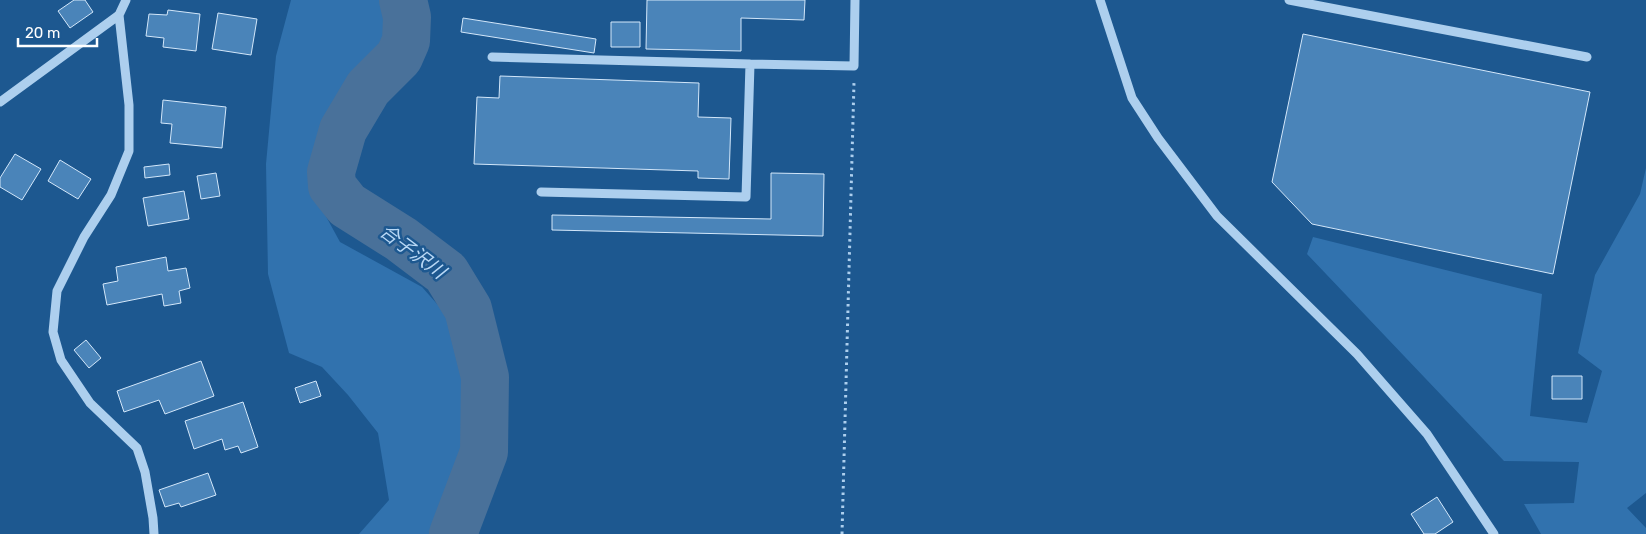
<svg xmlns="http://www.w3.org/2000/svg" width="1646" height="534" viewBox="0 0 1646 534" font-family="Rubik,'Noto Sans JP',sans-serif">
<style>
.green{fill:#3172ae}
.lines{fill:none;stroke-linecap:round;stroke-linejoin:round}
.river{stroke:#49719a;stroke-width:48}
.building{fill:#4a84b9;stroke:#d3e7fa}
.path{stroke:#adcfee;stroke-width:3;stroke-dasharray:2.5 4;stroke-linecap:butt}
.minor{stroke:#adcfee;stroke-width:9}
.labels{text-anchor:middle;stroke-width:5;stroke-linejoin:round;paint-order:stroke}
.water-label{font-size:19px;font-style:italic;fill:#b9d8f5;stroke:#1d5890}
</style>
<rect width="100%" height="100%" fill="#1d5890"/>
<!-- green -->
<path class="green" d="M291,0H398L400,7L389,54L361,77L330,114L311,189L340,242L422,287L453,322L464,370L467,459L445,529L442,534H359L389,500L378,433L348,395L322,367L289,353L268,274L266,164L276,56Z
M1646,168V493L1627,508L1646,528V534H1541L1524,504L1574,503L1579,462L1504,461L1307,254L1313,237L1542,294L1530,416L1587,423L1602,371L1578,353L1595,275L1640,194Z"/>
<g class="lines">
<!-- river -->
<path class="river" d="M403,0L407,17L406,41L399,57L368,88L343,130L331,172L332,186L347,205L401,239L446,273L468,309L485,377L484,452L453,534"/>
</g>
<!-- building -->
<path class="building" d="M74,0H85L93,12L70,28L58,11Z
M647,0H805L804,20L741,18V51L646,49Z
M168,10L200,14L196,51L163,47L164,38L146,36L149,14L167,15Z
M218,13L257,19L251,55L212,49Z
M463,18L596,39L594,53L461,32Z
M611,22H640V47H611Z
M1303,34L1590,92L1553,274L1312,224L1272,182Z
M500,76L699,83L698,117L731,118L729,179L698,178V171L474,164L477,97L499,98Z
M163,100L226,107L222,148L170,143L172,124L161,123Z
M15,154L41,169L22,200L0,187V178Z
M60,160L91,179L78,199L48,181Z
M169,164L170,175L145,178L144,167Z
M216,173L220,196L201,199L197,176Z
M771,173L824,174L823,236L552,230V215L771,219Z
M184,191L189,219L148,226L143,198Z
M166,257L168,271L186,268L190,288L179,291L181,303L164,306L162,294L107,305L103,284L118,281L116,267Z
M86,340L101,358L89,368L74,350Z
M201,361L214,396L165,414L159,400L124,412L117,391Z
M1552,376H1582V399H1552Z
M316,381L321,396L300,403L295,388Z
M243,402L258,447L241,453L238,446L225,450L222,439L194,449L185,421Z
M208,473L216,495L181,507L179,503L165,507L159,490Z
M1437,497L1453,522L1435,534H1424L1411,514Z"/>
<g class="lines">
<!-- path -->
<path class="path" d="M842,534L854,82"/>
<!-- minor -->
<path class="minor" d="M1100,0L1132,98L1158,138L1217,216L1357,354L1427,434L1494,534
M1289,0L1587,57
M119,15L129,105V151L111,195L84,237L57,291L53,332L61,360L90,403L137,448L145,472L153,518L154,534
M492,57L750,64L746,197L541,192
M750,64L854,66L855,0
M0,102L119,15L126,0"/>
</g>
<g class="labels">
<!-- water labels -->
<g class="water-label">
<text transform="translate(413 251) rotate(37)" y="7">合子沢川</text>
</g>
</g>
<!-- scale -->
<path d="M18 38v8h79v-8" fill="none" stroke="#ffffff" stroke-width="2.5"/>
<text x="25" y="38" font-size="15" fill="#ffffff" stroke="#1d5890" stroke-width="4" paint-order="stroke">20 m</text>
</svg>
